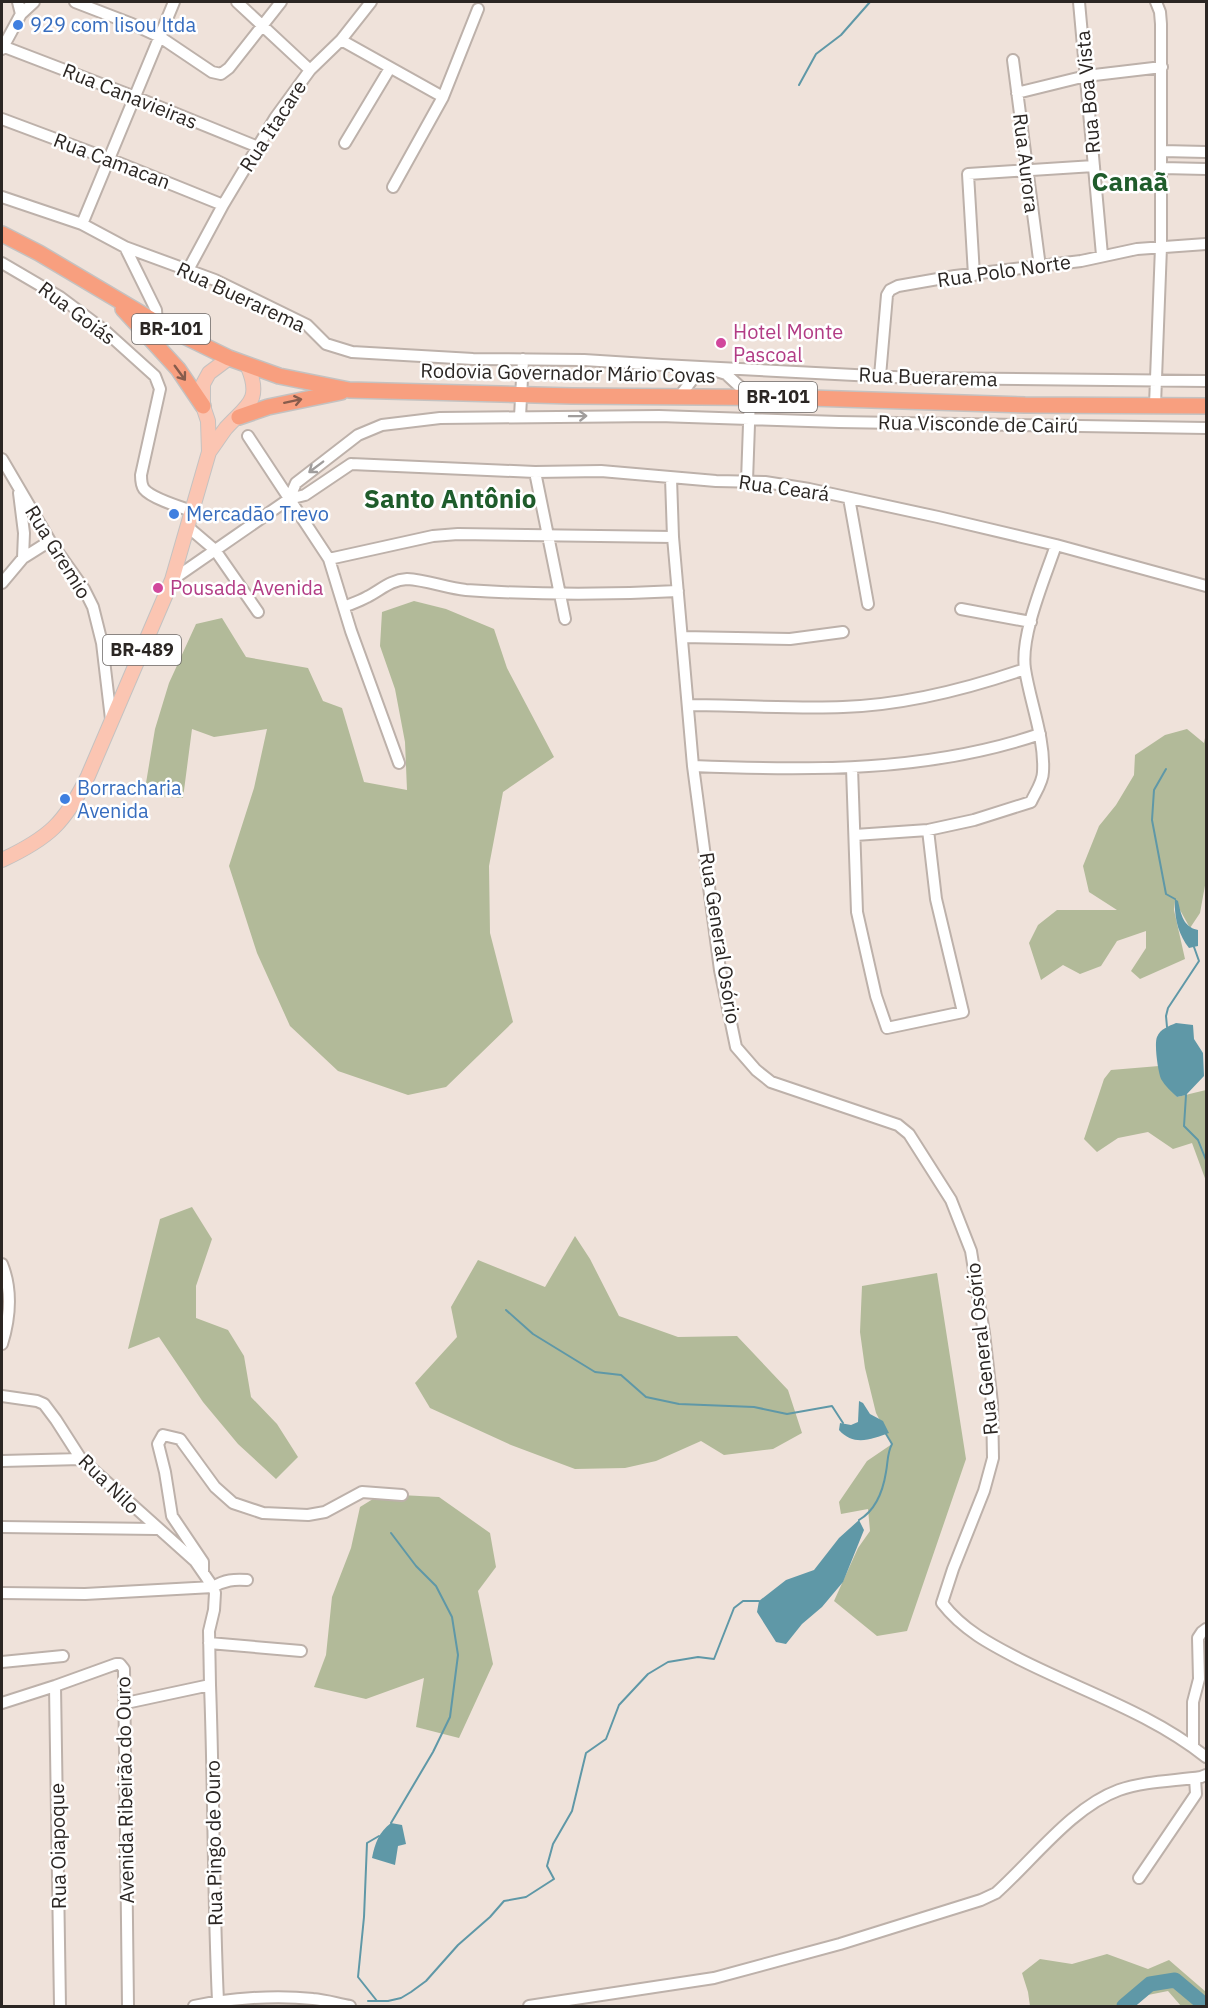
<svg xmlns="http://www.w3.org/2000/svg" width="1208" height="2008" viewBox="0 0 1208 2008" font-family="'IBM Plex Sans',sans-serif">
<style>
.green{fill:#b2ba99}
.water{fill:#5f98a7}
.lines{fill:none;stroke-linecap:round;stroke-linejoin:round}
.stream{stroke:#5f98a7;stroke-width:2}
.river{stroke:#5f98a7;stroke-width:15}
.minor-casing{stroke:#bdb1aa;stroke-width:14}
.major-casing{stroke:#c4c2c1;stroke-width:16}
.highway-casing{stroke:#c4c2c1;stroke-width:18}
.minor{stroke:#fff;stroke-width:10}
.major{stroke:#fbc5b2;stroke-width:14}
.highway{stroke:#f89f7f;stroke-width:15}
.oneway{stroke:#875c4c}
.oneway2{stroke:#a09d9c}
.shop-dot{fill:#3f7fe0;stroke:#fff;stroke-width:2}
.hotel-dot{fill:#d1479c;stroke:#fff;stroke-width:2}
.labels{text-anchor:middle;stroke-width:5;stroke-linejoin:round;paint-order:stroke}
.shield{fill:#fff;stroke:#6b6765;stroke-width:1.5}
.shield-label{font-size:18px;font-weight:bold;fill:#2b2623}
.shop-label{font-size:20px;fill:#366cbe;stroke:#fff;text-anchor:start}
.street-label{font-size:20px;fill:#2b2623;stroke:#fff}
.hotel-label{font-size:20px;fill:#b23c85;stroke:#fff;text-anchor:start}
.district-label{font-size:26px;font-weight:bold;fill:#1f5c2b;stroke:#fff}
</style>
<rect width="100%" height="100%" fill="#efe2da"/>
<!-- green -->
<path class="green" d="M414,601L446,609L494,629L507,668L554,757L503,792L489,866L490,933L513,1022L446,1087L408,1095L338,1071L290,1026L257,953L229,866L254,788L267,729L214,737L192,729L183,798L144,795L155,729L169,683L196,624L222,618L246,657L308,668L323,701L342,708L364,782L407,790L405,742L395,689L380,646L382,612Z
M1187,729L1204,743L1206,733V880L1200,913L1190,928L1175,901L1174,910L1185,959L1140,979L1131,971L1146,948V931L1117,941L1101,966L1080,974L1063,965L1041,980L1029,943L1038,925L1057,910H1117L1089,892L1083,866L1099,826L1116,805L1134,775L1135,755L1165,735Z
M1159,1066L1164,1082L1177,1097L1206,1090V1181L1192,1143L1173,1149L1148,1132L1118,1138L1097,1152L1084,1139L1104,1079L1111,1070Z
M192,1207L212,1239L196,1286V1318L228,1330L244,1356L251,1397L277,1424L298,1457L276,1479L238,1444L203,1402L159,1337L128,1349L160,1219Z
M575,1236L590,1259L619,1316L678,1337L737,1336L788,1390L802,1433L773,1449L724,1455L701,1441L656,1461L625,1468L575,1469L511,1445L430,1408L415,1383L457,1337L451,1307L478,1260L545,1287Z
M937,1273L966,1459L907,1631L877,1636L834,1601L858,1548L870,1531L868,1509L841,1514L839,1502L867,1461L892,1444L876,1413L865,1368L860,1332L862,1286Z
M381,1494L439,1497L490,1533L496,1567L478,1591L493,1664L459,1738L416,1727L424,1678L366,1699L314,1687L326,1655L332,1597L351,1548L360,1507Z
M1107,1954L1148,1969L1169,1960L1206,1992V2006H1181L1168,1991L1148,1995L1135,2006H1030L1028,1992L1022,1973L1040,1959L1072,1964Z"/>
<!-- water -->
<path class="water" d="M1175,899L1178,901C1181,914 1183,927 1198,930V946L1189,948C1178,934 1174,917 1175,899Z
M1176,1023L1193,1025L1194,1039L1203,1053L1204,1076L1186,1095L1177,1097C1171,1091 1165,1086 1161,1079C1158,1072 1154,1044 1157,1037C1160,1029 1169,1026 1176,1023Z
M859,1401L863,1403L870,1414L883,1421L889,1433C872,1439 854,1447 839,1430L840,1423L851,1425L858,1422Z
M859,1520L864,1530L843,1582L822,1607L802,1624L786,1644L776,1642L757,1612L759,1601L786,1580L814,1570L839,1538Z
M391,1823L402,1825L406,1844L398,1846L395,1865L372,1858C375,1843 379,1832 391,1823Z"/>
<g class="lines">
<!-- stream -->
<path class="stream" d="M799,85L816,54L841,35L870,2
M1166,769L1154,790L1152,820L1166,894L1175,899
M1167,1027L1166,1016L1168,1008L1199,961L1194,947
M1186,1095L1184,1126L1198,1140L1206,1160
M506,1310L533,1334L595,1372L621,1375L646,1397L679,1404L754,1407L787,1414L832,1406L843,1423
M859,1520C876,1510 883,1491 886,1472C888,1462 887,1453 892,1444L886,1434
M391,1823L433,1752L450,1717L458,1655L452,1617L436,1586L416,1566L391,1533
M368,2001H388L401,1998L411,1992L426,1981L458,1945L490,1917L504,1901L526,1897L554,1879L547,1866L553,1844L572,1811L586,1753L606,1739L619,1705L648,1674L668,1662L698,1657L714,1659L734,1608L743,1601H759
M377,2001L358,1977L364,1917L367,1843L379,1836"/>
<!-- river -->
<path class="river" d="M1124,2006L1150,1984L1175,1980L1206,2006"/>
<!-- minor casing -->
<g class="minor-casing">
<path id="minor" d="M18,2L21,14
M75,2L132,24L160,37L212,72L221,74L229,68L281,2
M237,2L310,70
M1079,2L1102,255
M341,40L443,97
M2,46L135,97L258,147
M2,49L21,14L34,2
M1013,60L1040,267
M1017,93L1086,76L1162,67
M2,119L109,159L223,205
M345,143L390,68
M1162,151L1206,152
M1162,168L1206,169
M393,187L443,97L478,9
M2,197L82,224L125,247L215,280L307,325L326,344L352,352L473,359L584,360L662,365L913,378L1206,381
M82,224L174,2
M125,247L156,310L157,323
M2,263L60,297L104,330L155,376L160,389L141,475C141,479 141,485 144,489C151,498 180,507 192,511
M188,270L223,205L275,118L310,70L341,40L371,2
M974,275L968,174L1094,166
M880,376L887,295L890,290L898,286L955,276L1081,261L1137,249L1206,244
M679,397L699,371L707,368L726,374L750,396L747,481
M1155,405L1161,247V24L1160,12L1156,2
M520,417L523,359
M248,436L329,559L351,631L399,763
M2,459L50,541L84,589L93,607L102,643L111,719
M351,464L535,472L601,471L716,481L765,482L809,489L938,517L1056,545L1206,586
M535,472L565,619
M671,478L673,537L693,766L720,970L736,1047L756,1070L771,1082L898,1125L909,1134L951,1200L971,1251L984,1333L992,1403L993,1458L984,1491L953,1569L942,1603C963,1630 990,1644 1019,1659C1082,1691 1151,1713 1206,1757
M849,498L868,604
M289,499L296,483L358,435L382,425L440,418L659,416L839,422L1206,428
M188,527L215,550L258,612
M23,558L50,541
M329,559L433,536L458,534L673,537
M172,580L289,499L305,495L351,464
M2,583L23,558L24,533L19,493
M344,607C351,604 360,601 367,597C381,590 390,580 407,579C427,580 446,588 466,590C538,595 606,595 678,591
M961,609L1031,622
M682,637L790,639L843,632
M688,705C739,705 791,709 843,707C905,705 967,689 1025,669
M693,766C810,771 928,772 1040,734
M852,768L857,912L876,996L887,1028L963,1012L936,899L928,830
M855,835L928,830L974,820L1031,802C1035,793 1043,782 1043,772C1045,738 1030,702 1025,669C1020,635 1045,578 1056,545
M2,1264C12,1289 10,1318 2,1344
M2,1396L37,1401L44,1404L56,1420L81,1459L195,1561L213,1587L215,1593L214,1610L209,1631L210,1685
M2,1461L81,1459
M2,1527L156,1529
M203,1572V1562L172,1516L165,1472L158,1444L163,1435L180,1439L215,1487L233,1503L263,1513L308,1515L325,1512L362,1492L402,1495
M2,1593L85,1594L213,1587C225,1580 234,1579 247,1580
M209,1643L301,1651
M2,1662L63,1656
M55,1686L60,2006
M2,1703L55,1686L116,1664H120L124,1669L128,2006
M126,1703L210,1685C214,1790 213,1895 218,2001
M1193,1745V1702L1199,1679L1198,1638L1202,1632L1206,1629
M1139,1878L1196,1794L1195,1778
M194,2006C230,1998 276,1995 313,1999C326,2000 338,2004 350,2006
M529,2006L714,1978L840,1944L981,1900L996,1893C1033,1860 1072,1807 1119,1790C1145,1781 1174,1781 1201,1777L1206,1775"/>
</g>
<!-- major casing -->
<g class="major-casing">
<path id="major" d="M209,452C215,444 220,436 226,428C247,405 262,401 248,367
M2,860C49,838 65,823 88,776L172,580L209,452L208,421L203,406V384L209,373L229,358"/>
</g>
<!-- highway casing -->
<g class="highway-casing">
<path id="highway" d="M2,234L39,253L157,323L229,358L279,376L349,390L572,396L810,398L1025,405L1206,406
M123,309L178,369L203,406
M239,417L268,407L341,392"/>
</g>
<!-- minor -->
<use href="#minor" class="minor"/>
<!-- major -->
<use href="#major" class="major"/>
<!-- highway -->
<use href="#highway" class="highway"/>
</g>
<!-- one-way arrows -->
<defs><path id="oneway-shaft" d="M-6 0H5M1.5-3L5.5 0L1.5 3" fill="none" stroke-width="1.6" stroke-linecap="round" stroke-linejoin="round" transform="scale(1.5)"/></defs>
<g class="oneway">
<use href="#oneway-shaft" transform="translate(180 373) rotate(54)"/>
<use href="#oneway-shaft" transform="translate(293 401) rotate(-12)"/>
</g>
<g class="oneway2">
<use href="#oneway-shaft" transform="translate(578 416) rotate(-1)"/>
<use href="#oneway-shaft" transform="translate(316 467) rotate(143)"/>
</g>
<!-- markers -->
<g class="shop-dot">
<circle cx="18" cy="25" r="6"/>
<circle cx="174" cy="514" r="6"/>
<circle cx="65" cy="799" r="6"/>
</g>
<g class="hotel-dot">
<circle cx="721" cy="343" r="6"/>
<circle cx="158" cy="588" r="6"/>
</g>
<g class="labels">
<!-- shield labels -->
<g class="shield">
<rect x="132" y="314" width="78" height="30" rx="4.5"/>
<rect x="739" y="382" width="78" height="30" rx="4.5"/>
<rect x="103" y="635" width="78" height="30" rx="4.5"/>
</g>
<g class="shield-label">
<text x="171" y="335">BR-101</text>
<text x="778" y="403">BR-101</text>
<text x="142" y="656">BR-489</text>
</g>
<!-- shop labels -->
<g class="shop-label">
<text x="30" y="32">929 com lisou ltda</text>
<text x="186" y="521">Mercadão Trevo</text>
<text x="77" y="795">Borracharia<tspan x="77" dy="23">Avenida</tspan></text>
</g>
<!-- street labels -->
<g class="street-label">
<text transform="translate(1088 92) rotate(-95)" y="7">Rua Boa Vista</text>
<text transform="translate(130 96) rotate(22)" y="7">Rua Canavieiras</text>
<text transform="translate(273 126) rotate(-57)" y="7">Rua Itacare</text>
<text transform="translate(112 161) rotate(21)" y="7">Rua Camacan</text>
<text transform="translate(1026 163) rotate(83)" y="7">Rua Aurora</text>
<text transform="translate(1004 271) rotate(-8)" y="7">Rua Polo Norte</text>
<text transform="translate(241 297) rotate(25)" y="7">Rua Buerarema</text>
<text transform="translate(77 313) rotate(37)" y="7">Rua Goiás</text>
<text transform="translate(568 373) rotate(1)" y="7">Rodovia Governador Mário Covas</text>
<text transform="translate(928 377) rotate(2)" y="7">Rua Buerarema</text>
<text transform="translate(978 424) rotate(1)" y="7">Rua Visconde de Cairú</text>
<text transform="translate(784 488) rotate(8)" y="7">Rua Ceará</text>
<text transform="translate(58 552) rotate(58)" y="7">Rua Gremio</text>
<text transform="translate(720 938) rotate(81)" y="7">Rua General Osório</text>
<text transform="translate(982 1349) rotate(-96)" y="7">Rua General Osório</text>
<text transform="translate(109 1484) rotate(44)" y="7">Rua Nilo</text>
<text transform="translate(125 1790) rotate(-91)" y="7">Avenida Ribeirão do Ouro</text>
<text transform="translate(214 1843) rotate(-91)" y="7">Rua Pingo de Ouro</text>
<text transform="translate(58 1846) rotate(-91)" y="7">Rua Oiapoque</text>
</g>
<!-- hotel labels -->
<g class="hotel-label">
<text x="733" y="339">Hotel Monte<tspan x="733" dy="23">Pascoal</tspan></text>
<text x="170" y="595">Pousada Avenida</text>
</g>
<!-- district labels -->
<g class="district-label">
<text x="1130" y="191">Canaã</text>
<text x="450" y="508">Santo Antônio</text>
</g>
</g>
<!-- border -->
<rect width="1208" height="2008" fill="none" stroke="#2b2623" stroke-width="6"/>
</svg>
